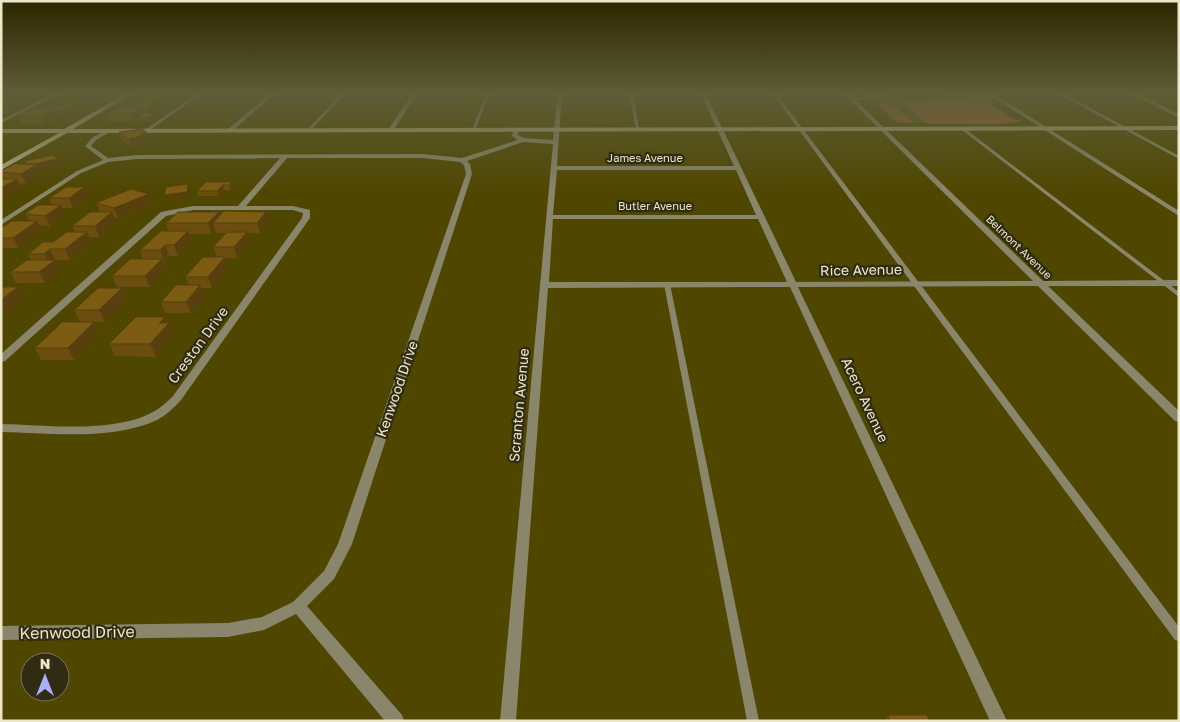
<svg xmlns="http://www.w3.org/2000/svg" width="1180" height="722" viewBox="0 0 1180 722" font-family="'Golos Text',sans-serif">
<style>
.built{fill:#59511a}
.green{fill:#a25a3f}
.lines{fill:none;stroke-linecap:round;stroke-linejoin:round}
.lane{fill:#89866c;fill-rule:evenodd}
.street{fill:#89866c;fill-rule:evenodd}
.secondary{fill:#afa980;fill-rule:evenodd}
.wall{fill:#6b4e0f}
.shaded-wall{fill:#57400d}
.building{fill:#7c5b12;stroke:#57400d}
.labels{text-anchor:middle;stroke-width:4.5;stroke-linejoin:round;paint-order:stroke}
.far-street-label{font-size:11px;fill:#ebe7c8;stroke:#302c13}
.street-label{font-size:14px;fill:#ebe7c8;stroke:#302c13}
.near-street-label{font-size:16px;fill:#ebe7c8;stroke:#302c13}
</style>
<rect width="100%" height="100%" fill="#4f4600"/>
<!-- built -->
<path class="built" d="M861,92H973L993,102L990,104L1013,119L1023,121L1000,124L894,123Z"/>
<!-- green -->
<path class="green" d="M984,99L993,102L990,104L1013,119L1023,121L1000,124H928L898,100Z
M876,102H889L913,122H898Z"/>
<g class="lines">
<!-- lane -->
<path class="lane" d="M57,92H63L1,123V120Z
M199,92H204L147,132H145V130Z
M343,92H347L310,131H308V129Z
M486,92H490L475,130L472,131Z
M629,92H633L639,130L636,129Z
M771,92H775L1179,627V641L1175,640Z
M873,92H877L880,99L850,100L848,99L850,98L876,97Z
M958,92H964L971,95L995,97L997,98L995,99L970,97Z
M1055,92H1061L1179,156V159Z
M962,128H964L1179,292V297L962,130Z
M667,282L670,284L759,721H747L664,284Z"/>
<!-- street -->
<path class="street" d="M272,92H277L231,132H227V130Z
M413,92H418L393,131H389L388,130Z
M558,92H562L557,166H734L700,92H705L796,282L1033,281L842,92H847L1043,281L1179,280V286H1048L1179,411V422L1175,421L1038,286L798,287L1007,721H990L790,287L548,288L516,721H500L553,144L523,142L467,161L470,164L472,174L352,544L334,579L307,606L402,715L404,721H385L296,614L264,630L228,637L1,640V626L228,623L262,617L293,602L324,571L338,544L466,174L464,165L460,162L423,158H287L246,206H293L310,210V218L181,400C174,408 166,415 157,420C112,441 50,433 1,432V424C44,425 110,433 149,414C158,410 166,403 173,396L302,218L303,213L293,210H193L166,216L5,361L1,362V354L161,212L193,206H238L280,158L137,159L108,162L81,173L1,225V220L77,171L103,160L85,146L92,138L108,129L111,131L110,132L96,140L91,146L108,158L137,155L423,154L462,158L518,140L512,136L513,130L516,128L519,130L518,135L524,138L553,140ZM557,170H736L756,215H553ZM553,219H758L787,282H549Z
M985,92H991L1179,211V216Z
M1127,92H1134L1179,114V118Z"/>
<!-- secondary -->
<path class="secondary" d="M129,92H135L73,129L1179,126V130L67,133L1,170V165L59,133H1V129H64Z"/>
</g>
<!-- wall -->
<path class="wall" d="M60,92H91L93,98L85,102L77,103L78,106L64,114H58L59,116L44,124H21L17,116L54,108L61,104L53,105Z
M885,92H948L947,98L891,97Z
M162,101L154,106L155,107L146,112H140L141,115L156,117L150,122H138L137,120L135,122H111L108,114L128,107L138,103L137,102Z
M14,107L15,111L9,114H1V108Z
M119,132L150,141L145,142L146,144L132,147L122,140Z
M25,161L59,164L40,168L43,174L26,184L20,183L22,188L3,179L1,175V171L26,164Z
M232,182L234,187L231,190H224L219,196H198L197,191Z
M149,194L153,203L118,218L114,217L116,223L99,237H89L92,242L70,260H55L60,271L45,283H16L10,272L31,260L28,254L75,232L72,226L100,212L96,203Z
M89,196L73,208H62L66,215L50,226L38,225L42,231L19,248H1V228L29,221L25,214L52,205L49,198Z
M219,212L220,215L269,223L260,233H247L250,243L237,258H225L228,268L212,288H201L205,297L191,313H165L161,302L189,285L185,277L217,257L213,247L226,233H216L215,230L211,234H190L192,241L178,256H169L164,261H163L166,270L150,287H117L112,276L143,259L140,250L168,231L166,223Z
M122,288L127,299L105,322H80L74,310Z
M94,322L99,334L74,360H41L35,348Z
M167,323L174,335L156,357L115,356L109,344Z
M888,715L929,721H885Z"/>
<!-- shaded-wall -->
<path class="shaded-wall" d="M86,92H91L93,98L85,102L77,103L78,106L64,114L63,110L76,103L53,105L50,97Z
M161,97L162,101L154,106L155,107L146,112L145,108L153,103V102Z
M3,98L5,102L1,104V99Z
M14,107L15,111L9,114L8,110Z
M138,107L142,117L136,118L137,120L135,122L132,114L135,109Z
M56,108L59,116L44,124L41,116Z
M155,113L156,117L150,122L148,118Z
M147,133L150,141L145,142L146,144L132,147L129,139L141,134Z
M2,134L4,138L1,140V135Z
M57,159L59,164L40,168L43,174L26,184L21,174L29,166Z
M17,179L22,188L1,201V188Z
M232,182L234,187L231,190L229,185Z
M188,184L190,189L188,197L166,200L164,195Z
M223,185L224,190L219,196L217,191Z
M85,187L89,196L73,208L69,198Z
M149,194L153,203L118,218L114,208Z
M61,205L66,215L50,226L45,216Z
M112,212L116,223L99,237L95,226Z
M219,212L222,222L213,223L215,230L211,234L208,223Z
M266,212L269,223L260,233L257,223Z
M37,221L42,231L19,248L13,238Z
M188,231L192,241L178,256L174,245Z
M87,232L92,242L70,260L65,249Z
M247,232L250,243L237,258L234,247Z
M165,245L169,256L164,261L160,250Z
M50,249L60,271L45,283L39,272L49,264L44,254Z
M225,257L228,268L212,288L208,277Z
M162,259L166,270L150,287L145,276Z
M200,285L205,297L191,313L186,302Z
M18,287L24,299L1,317V300Z
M122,288L127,299L105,322L99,310Z
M165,317L168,324L169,323L174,335L156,357L150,344L159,323Z
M94,322L99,334L74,360L68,348Z"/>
<!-- building -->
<path class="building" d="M60,92H86L82,94L50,97Z
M145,97H161L153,102H137Z
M65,102H77L63,110H57L56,108H54Z
M135,103H154L145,108H139L138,107H128Z
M3,107H14L8,110H1V108Z
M119,107H138L135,109H139L132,114H108Z
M37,108H56L41,116H17L26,111Z
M143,113H155L148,118H136Z
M142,129L147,133L141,134L143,135L129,139L119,132Z
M53,155L57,159L35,164H28L25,161Z
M14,164H38L21,174L1,172V171Z
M1,179H17L1,188Z
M206,182H232L229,185H223L217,191H197Z
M188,184L187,192L164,195L166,187Z
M66,187H85L69,198H49Z
M131,189L149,194L114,208L96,203Z
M38,205H61L45,216L25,214Z
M224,211L266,212L257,223H213Z
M90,212H112L95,226H72Z
M178,212H219L208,223H166Z
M12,221H37L13,238H1V228Z
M161,231H188L174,245H165L160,250H140Z
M67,232H87L65,249H50L44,254H28L43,242H53Z
M227,232H247L234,247H213Z
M203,257H225L208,277H185Z
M130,259H162L145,276H112Z
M27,260H55L39,272H10Z
M176,285H200L186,302H161Z
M1,287H18L1,300Z
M98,288H122L99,310H74Z
M136,317H165L159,323H169L150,344H109Z
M62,322H94L68,348H35Z
M888,715H927L929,721H890Z"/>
<!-- sky -->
<linearGradient id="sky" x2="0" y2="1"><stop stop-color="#2b2600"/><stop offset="0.48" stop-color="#5d5d37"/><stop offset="1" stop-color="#5d5d37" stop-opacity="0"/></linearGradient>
<rect width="1180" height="193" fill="url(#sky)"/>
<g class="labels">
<!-- far-street labels -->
<g class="far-street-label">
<text x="645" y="162">James Avenue</text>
<text x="655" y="210">Butler Avenue</text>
<text transform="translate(1019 247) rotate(44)" y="4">Belmont Avenue</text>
</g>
<!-- street labels -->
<g class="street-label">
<text transform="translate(861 270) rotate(-1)" y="5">Rice Avenue</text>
<text transform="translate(198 345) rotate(-54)" y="5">Creston Drive</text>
<text transform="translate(397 389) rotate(-71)" y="5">Kenwood Drive</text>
<text transform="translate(865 400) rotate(65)" y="5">Acero Avenue</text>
<text transform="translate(519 405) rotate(-85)" y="5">Scranton Avenue</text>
</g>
<!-- near-street labels -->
<g class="near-street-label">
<text transform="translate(77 632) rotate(-1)" y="6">Kenwood Drive</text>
</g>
</g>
<!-- border -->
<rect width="1180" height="722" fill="none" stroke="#ebe7c8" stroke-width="5"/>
<!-- north arrow -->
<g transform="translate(45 677)"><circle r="24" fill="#302c13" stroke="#7b775b"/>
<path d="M0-4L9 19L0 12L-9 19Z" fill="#abaffb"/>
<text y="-8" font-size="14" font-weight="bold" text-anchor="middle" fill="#ebe7c8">N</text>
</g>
</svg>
